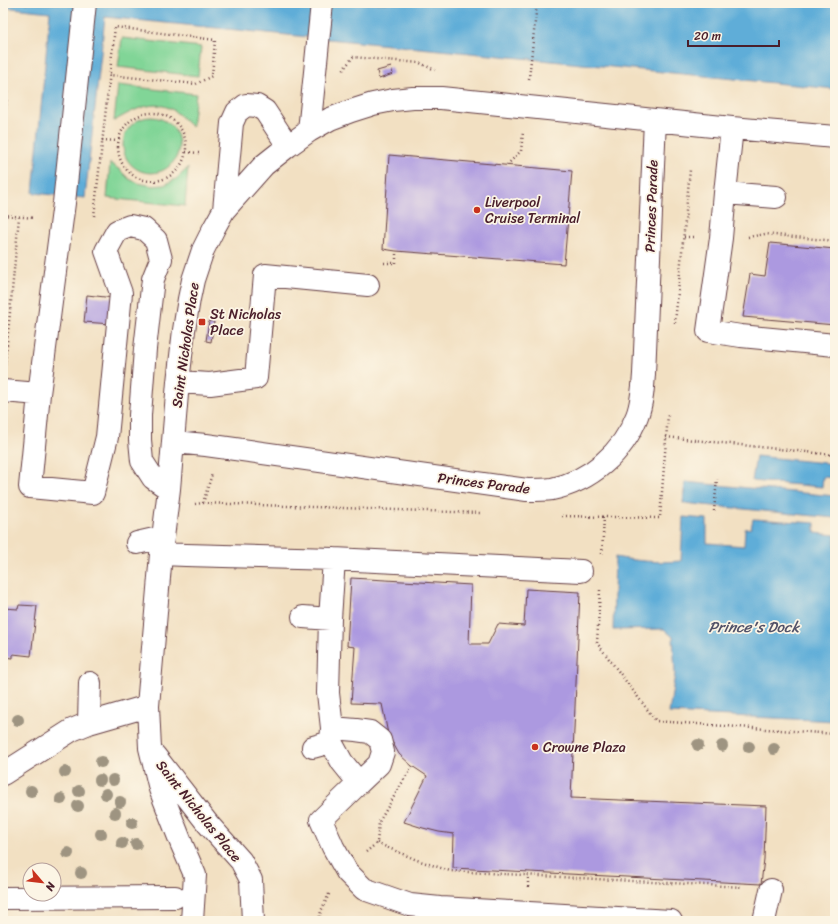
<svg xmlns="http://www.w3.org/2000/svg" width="838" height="924" viewBox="0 0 838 924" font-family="Sriracha,sans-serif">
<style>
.green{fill:#81d597;stroke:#667a61}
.water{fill:#5eadd8;stroke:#546682}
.building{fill:#ac99e0}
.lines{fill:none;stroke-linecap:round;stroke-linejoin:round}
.minor-casing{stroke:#633c42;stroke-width:24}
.path{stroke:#633c42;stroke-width:2.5;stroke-dasharray:1 3;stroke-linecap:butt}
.minor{stroke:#fff;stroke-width:22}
.tree{fill:#9e9481}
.poi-dot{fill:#c8321e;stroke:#fcf5e5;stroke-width:1.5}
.labels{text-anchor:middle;stroke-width:3.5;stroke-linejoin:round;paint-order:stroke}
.poi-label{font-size:14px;fill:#4a1f2b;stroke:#fcf5e5;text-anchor:start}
.street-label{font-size:14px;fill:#4a1f2b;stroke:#fcf5e5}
.water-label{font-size:15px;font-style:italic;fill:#515168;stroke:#fcf5e5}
</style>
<rect width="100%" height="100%" fill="#fcf5e5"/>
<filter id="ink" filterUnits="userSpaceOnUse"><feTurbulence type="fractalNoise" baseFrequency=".025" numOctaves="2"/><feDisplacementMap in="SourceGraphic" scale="8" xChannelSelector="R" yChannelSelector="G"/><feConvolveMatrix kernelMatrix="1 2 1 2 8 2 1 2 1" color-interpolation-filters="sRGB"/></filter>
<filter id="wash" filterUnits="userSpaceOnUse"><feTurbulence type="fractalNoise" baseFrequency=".012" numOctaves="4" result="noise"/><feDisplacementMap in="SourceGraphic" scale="16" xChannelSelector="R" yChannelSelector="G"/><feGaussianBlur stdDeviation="0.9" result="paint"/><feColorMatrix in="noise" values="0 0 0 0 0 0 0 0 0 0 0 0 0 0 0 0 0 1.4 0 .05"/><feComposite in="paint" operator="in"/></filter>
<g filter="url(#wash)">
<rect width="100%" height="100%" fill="#f2e0c2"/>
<!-- green -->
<path class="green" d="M122,38L201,47L198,76L118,67Z
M118,85L196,94L192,127C186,122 180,115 173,110C153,98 132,111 114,121Z
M123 145a28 28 0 1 1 56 0a28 28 0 1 1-56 0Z
M110,163L120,170L129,179L138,183L153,186L164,185L176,179L188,168L185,206L107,198Z"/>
<!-- water -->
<path class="water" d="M3,3H835V89L105,17L85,198L33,193L50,12L3,7Z
M756,456L835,464V478L823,477L822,487L752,481Z
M685,482L835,496V518L683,503Z
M683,517L707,519V543L744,546L745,529L751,528L753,519L815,523V533L835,535V721L669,713L675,674L673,637L664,629L613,630L615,557C636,561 659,563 681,561Z"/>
<g id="blocks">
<!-- building -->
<path class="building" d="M391,67L393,74L379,79L377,71Z
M389,155L572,171L564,264L396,251L383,249Z
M770,243L835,249V325L743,317L750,274L765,276Z
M87,295L114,298L111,324L84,322Z
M209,321L214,322L211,342L206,341Z
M351,578L471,585L469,644H488L498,624L524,626L526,589L580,592L571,798L766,806L764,859L761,884L453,868L454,834L439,832L423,828L404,822L427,776L412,766L399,754L388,734L382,704L351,703L355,647L347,646Z
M19,605L37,606L31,656L13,654V658L3,657V608L18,609Z"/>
</g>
</g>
<g filter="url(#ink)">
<use href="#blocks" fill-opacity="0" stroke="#633c42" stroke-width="1"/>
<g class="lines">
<!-- minor casing -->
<g class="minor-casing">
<path id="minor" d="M85,3L64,203L39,394L30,487L93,493L107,437L121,293L106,251L117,231L130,226L144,229L156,240L161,259L153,279L145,349L140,415V440L142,461L153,478L169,489
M732,128L725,193L721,238L708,331L741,336L835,345
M309,131L322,3
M725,193L776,197
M224,210L232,123L237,112L246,105L257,106L265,111L288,146
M178,382L210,384L256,378L265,275L368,285
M3,391L39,394
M173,442L206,445L527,490C535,490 544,490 552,489C590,481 623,453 637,416C642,403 643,389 644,374L655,120
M137,543L163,537
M161,554L186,555L334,559L581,571
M334,559L330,619L328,693L332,728L331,742L342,762L359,783L321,820L333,847L347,872L364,889L410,905L440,908L671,921
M303,617L330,619
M89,723L90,683
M332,728L356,730L370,732L380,740L383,752L379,764L359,783
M313,747L331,742
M155,756L208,824L241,861L251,880L253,921
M3,774L72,730L89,723L148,706
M3,898L175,897
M192,921L195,875L182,845L160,789L150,748L148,706L161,554L169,489L178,382L184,330L189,299L193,280L203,250L214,228L224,210L264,165L288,146L309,131L330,119L351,111L373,104L393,100L413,98H441L732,128L835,137
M764,921L771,890"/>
</g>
<!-- path -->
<path class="path" d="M343,70L353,57L420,63L435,70
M3,71L8,74L3,154
M529,79L537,3
M118 147a34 34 0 1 1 68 0a34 34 0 1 1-68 0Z
M102,140L117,141
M186,152L199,153
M507,165L521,151L523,132
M3,215L34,218
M94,216L115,27L215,40L212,76L196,84L109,75
M684,237H694
M748,237L765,234L835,241
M384,263H396V251
M675,323L690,170
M5,365L19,217
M666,437L835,455
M203,503L212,474
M195,504L203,503L481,513
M714,511L717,479
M562,516L660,518L668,414
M602,554L604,517
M600,590L597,643L656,721L835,734
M377,843L417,860L450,871L743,887
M366,852L377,843L379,822L412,766
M528,887V875
M319,921L321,911L330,892"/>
<!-- minor -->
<use href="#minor" class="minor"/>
</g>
<!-- trees -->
<g class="tree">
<circle cx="18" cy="720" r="6"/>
<circle cx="698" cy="745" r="6"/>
<circle cx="722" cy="746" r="6"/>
<circle cx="749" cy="747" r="6"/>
<circle cx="774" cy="749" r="6"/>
<circle cx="101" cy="762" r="6"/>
<circle cx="65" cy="772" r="6"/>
<circle cx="100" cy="780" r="6"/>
<circle cx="113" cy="780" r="6"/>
<circle cx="31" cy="791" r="6"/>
<circle cx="79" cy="791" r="6"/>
<circle cx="106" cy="794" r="6"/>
<circle cx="61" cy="799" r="6"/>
<circle cx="120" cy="802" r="6"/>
<circle cx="78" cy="806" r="6"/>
<circle cx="115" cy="813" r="6"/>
<circle cx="132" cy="823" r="6"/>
<circle cx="101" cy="834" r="6"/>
<circle cx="122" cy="843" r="6"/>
<circle cx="136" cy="844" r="6"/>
<circle cx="68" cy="853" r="6"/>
<circle cx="81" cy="873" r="6"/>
</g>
</g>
<!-- markers -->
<g class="poi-dot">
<circle cx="477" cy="210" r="4"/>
<rect x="198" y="318" width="8" height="8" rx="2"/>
<circle cx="535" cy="747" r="4"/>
</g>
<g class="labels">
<!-- poi labels -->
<g class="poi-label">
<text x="485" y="207">Liverpool<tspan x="485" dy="16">Cruise Terminal</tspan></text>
<text x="210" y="319">St Nicholas<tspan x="210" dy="16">Place</tspan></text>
<text x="543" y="752">Crowne Plaza</text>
</g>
<!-- street labels -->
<g class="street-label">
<text transform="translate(651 206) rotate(-88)" y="5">Princes Parade</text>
<text transform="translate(185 345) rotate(-82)" y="5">Saint Nicholas Place</text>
<text transform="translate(484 483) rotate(7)" y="5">Princes Parade</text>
<text transform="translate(199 811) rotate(51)" y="5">Saint Nicholas Place</text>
</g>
<!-- water labels -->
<g class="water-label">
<text x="754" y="632">Prince's Dock</text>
</g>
</g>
<!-- margin -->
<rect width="838" height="924" fill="none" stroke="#fcf5e5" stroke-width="16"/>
<!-- north arrow -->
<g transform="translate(42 882) rotate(118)"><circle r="19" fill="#fcf5e5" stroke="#b59f9b"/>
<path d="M0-3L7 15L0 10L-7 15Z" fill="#c8321e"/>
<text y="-6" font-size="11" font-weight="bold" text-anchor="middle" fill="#4a1f2b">N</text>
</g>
<!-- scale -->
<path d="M688 40v6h91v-6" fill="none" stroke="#4a1f2b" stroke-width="2"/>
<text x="694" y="40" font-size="12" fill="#4a1f2b" stroke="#fcf5e5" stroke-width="3" paint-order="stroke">20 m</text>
</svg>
